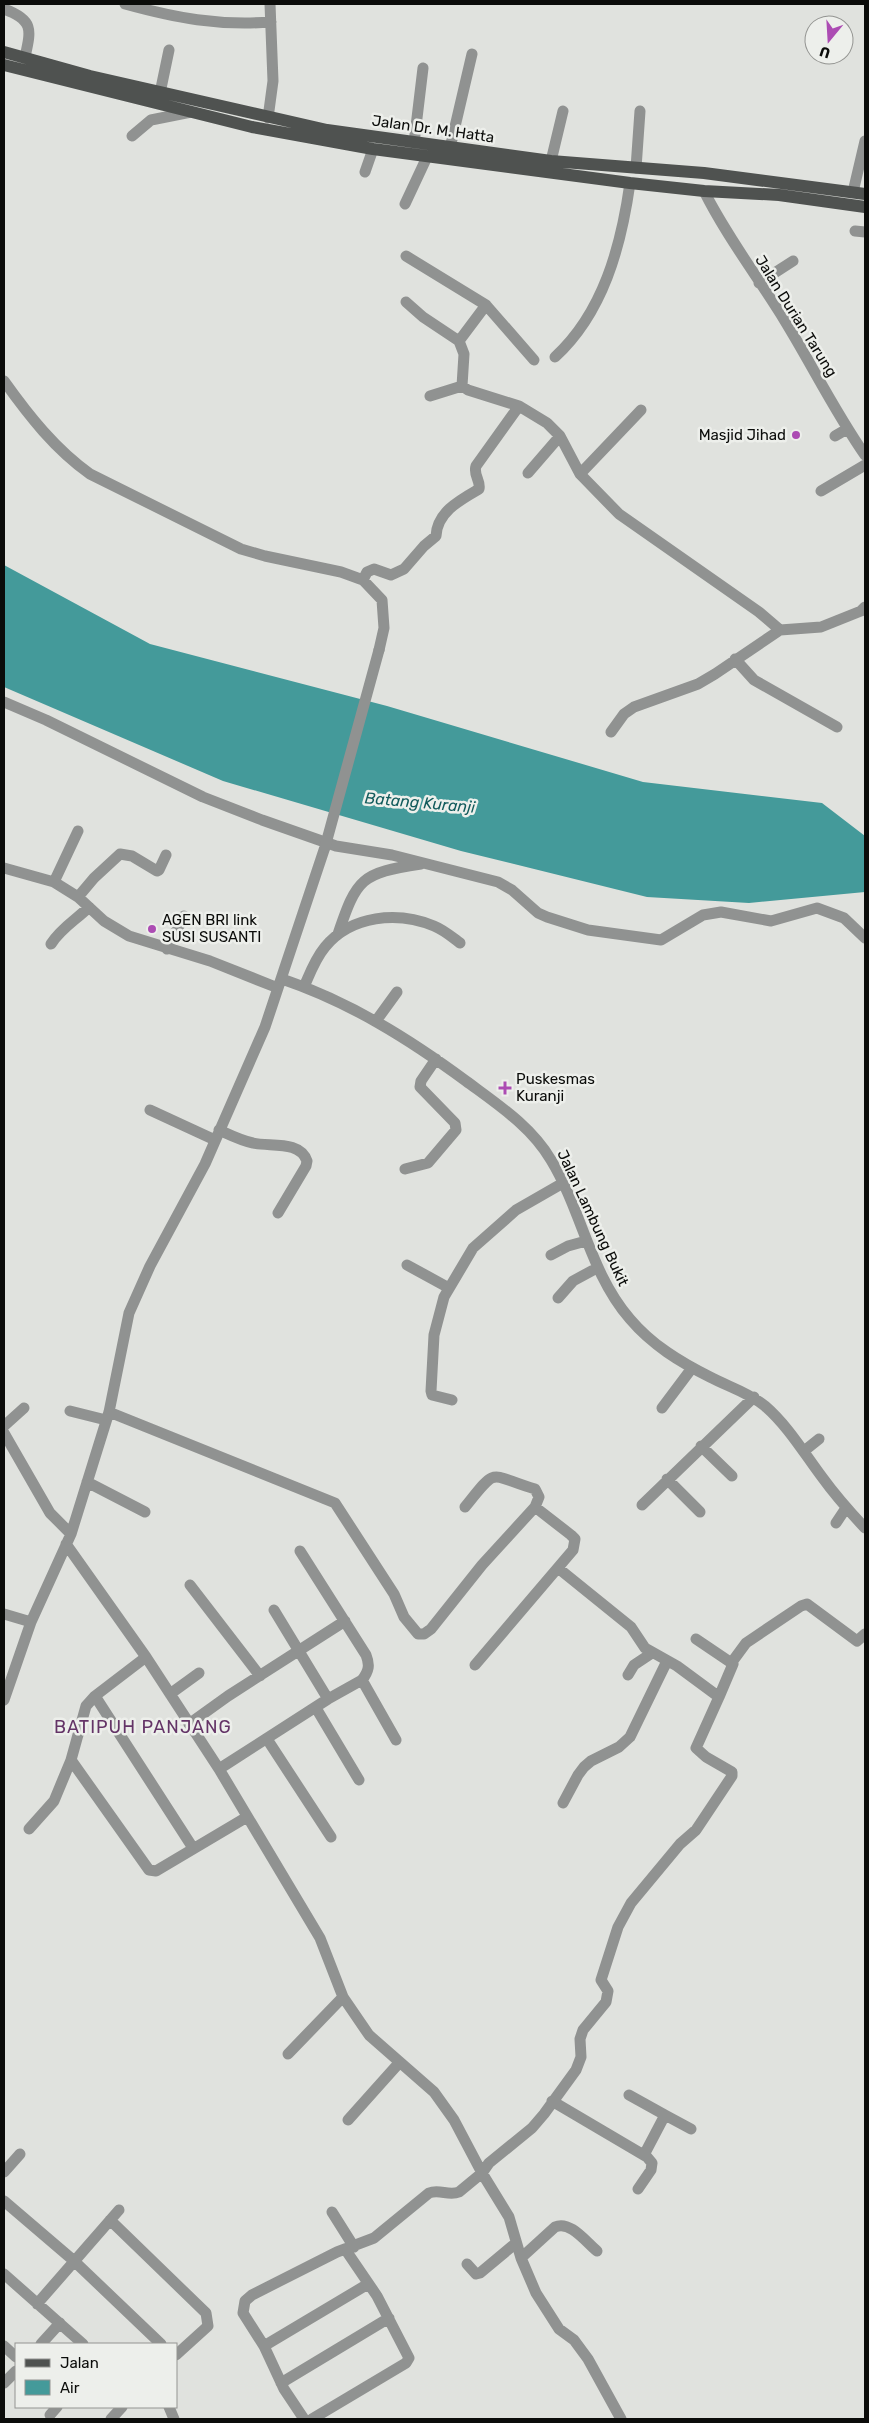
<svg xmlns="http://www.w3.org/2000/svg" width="869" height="2423" viewBox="0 0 869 2423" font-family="Rubik,sans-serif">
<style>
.water{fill:#449a9a}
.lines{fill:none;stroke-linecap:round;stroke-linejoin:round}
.minor{stroke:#909291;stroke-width:11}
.major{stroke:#4f5250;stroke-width:12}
.minor-bridge{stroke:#909291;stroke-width:11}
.poi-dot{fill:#ac4cb3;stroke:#edefeb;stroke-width:2}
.labels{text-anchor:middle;stroke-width:5;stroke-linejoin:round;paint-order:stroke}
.street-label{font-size:15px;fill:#0b0c0a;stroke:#edefeb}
.poi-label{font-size:15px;fill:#0b0c0a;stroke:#edefeb;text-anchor:start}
.water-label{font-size:16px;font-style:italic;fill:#125b5c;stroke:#edefeb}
.quarter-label{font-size:18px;letter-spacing:1px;fill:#643467;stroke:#edefeb}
</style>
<rect width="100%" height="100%" fill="#e0e2de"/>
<!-- water -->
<path class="water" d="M4,565L150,644L387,706L643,782L822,803L865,836V892L749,903L647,897L461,851L223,781L4,687Z"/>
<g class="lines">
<!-- minor -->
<path class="minor" d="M125,4C176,18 218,26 271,22
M4,9C34,20 31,30 25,57
M160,93L169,50
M268,118L273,81L270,4
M132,136L151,120L191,112
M414,143L423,68
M450,148L472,54
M551,161L563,111
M636,168L640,111
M365,172L373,149
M704,191C727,237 758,277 785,321C812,365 835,412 865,455
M853,192L865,141
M405,204L427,157
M855,231L865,232
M406,256L486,305L534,360
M759,283L793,261
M406,302L423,317L459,341
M486,305L459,341L464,354L462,386L468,390L519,406L547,423L560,436L580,474L619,514L759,612L780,630
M555,357C603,313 621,247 630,183
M4,381C29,416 55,449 90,474L241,549L265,556L341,572L363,580L382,600L384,628L379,650
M430,396L462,386
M835,436L847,429
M528,473L560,436
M580,474L641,410
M821,491L865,465
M363,580L367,572L374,569L391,575L404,569L424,546L436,536C437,512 460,500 479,489C481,481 473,475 476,466L519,406
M735,659L754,680L837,727
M4,702L46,720L203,797L262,820L336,846L392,855L498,882L512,890L538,913L547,917L588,930L661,940L703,915L721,912L771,921L817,908L844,918L865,938
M611,732L624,714L634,707L698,684L715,674L780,630L821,627L861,611L865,607
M4,868L54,882L78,897L104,921L129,936L210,961L278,988
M54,882L78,831
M78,897L94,878L120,854L132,856L157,871L159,870L166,855
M338,934C357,878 361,873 421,864
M51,944C61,928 76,920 89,907
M167,949L184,916
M282,979C350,1002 409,1039 466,1081C497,1104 531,1126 551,1160C582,1211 590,1273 630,1319C652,1345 680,1362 710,1377C729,1387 748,1392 765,1406C788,1426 804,1453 822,1477C835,1495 850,1512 865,1528
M304,987C310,973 315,959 325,947C351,915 398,911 434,926C444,930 452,937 460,943
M376,1021L397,992
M150,1110L215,1140
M219,1130C230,1135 242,1141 253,1143C270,1147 300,1140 307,1161L306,1166L278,1213
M405,1169L428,1163L456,1130L455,1123L420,1087L421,1081L436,1059
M551,1255L568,1246L586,1241
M407,1265L449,1288
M558,1298L573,1281L597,1268
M452,1400L432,1395L431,1391L434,1335L444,1297L473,1248L516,1210L563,1183
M662,1408L692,1368
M70,1411L106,1420
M109,1412L335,1503L394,1594L404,1617L418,1634H424L431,1629L482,1565L535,1507L539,1497L535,1489C487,1475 499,1465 465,1507
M4,1426L24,1408
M4,1433L50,1513L71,1534
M701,1446L732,1476
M804,1451L819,1439
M667,1479L700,1512
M87,1482L145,1512
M642,1505L754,1397
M836,1523L846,1508
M66,1544L146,1657L219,1769L320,1938L343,1997L369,2035L434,2092L454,2120L482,2173L509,2217L521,2258L536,2293L559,2329L574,2340L588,2359L621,2419
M190,1585L260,1676
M274,1610L328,1699
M4,1614L31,1622
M696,1639L733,1664L719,1697
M146,1657L95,1696L86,1706L71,1760L149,1870L156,1871L247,1817
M732,1662L746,1643L801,1606L807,1604L857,1641L865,1634
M475,1665L573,1550L575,1539L571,1535L535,1507
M628,1675L634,1665L652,1653
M362,1680L396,1740
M170,1694L199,1673
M95,1696L193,1848
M4,1700L31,1622L71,1534L109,1412L129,1313L150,1266L205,1164L265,1027L325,847
M316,1708L359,1780
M189,1724L228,1696L345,1621
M267,1739L331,1837
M219,1769L328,1699L362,1680C369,1671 370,1665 366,1655L300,1551
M563,1803L578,1775L584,1767L591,1761L619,1747L630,1737L667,1661
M29,1829L54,1801L71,1760
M288,2054L343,1997
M629,2095L665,2115
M552,2101L647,2157L652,2163L651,2170L638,2189
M348,2120L399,2063
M644,2155L665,2115L691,2129
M4,2172L20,2154
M4,2201L73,2260L161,2344
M332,2212L354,2247
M110,2220L206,2313L208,2326L176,2355
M521,2258L555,2227C570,2220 586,2242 597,2251
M467,2264L476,2274L480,2273L516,2243
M4,2274L83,2344
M37,2304L119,2210
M41,2344L60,2323
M4,2346L16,2357
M264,2346L368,2284
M4,2383L16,2371
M281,2383L389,2318
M169,2407L174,2419
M50,2415L57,2407
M111,2419L122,2407
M304,2419L284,2389L264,2346L243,2313L245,2301L252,2295L337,2252L374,2238L429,2193C439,2189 449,2196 459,2192L482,2173L489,2163L532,2128L544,2114L576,2070L581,2057L580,2039L583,2030L606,2002L608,1991L601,1980L618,1927L631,1903L680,1844L696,1830L732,1776V1772L706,1757L696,1748L719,1697L677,1666L645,1648L631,1627L558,1568
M312,2419L406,2363L409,2358L377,2296L345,2249"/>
<!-- major -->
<path class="major" d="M4,52L90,76L327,130L551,161L704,173L865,194
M4,65L252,127L373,149L630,183L704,191L779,195L865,207"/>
<!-- minor-bridge -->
<path class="minor-bridge" d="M325,847L379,650"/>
</g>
<!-- markers -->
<g class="poi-dot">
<circle cx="796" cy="435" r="5"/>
<circle cx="152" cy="929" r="5"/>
<path d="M502.5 1080.5h5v5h5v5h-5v5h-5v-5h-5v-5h5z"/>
</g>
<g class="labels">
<!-- street labels -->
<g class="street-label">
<text transform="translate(433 129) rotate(8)" y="5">Jalan Dr. M. Hatta</text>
<text transform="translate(796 316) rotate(58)" y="5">Jalan Durian Tarung</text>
<text transform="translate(593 1218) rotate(65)" y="5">Jalan Lambung Bukit</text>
</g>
<!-- poi labels -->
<g class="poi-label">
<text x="786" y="440" text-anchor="end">Masjid Jihad</text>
<text x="162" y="925">AGEN BRI link<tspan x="162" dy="17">SUSI SUSANTI</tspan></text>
<text x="516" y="1084">Puskesmas<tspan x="516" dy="17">Kuranji</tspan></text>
</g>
<!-- water labels -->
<g class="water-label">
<text transform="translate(420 802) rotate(5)" y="6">Batang Kuranji</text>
</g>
<!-- quarter labels -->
<g class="quarter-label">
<text x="143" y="1733">BATIPUH PANJANG</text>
</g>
</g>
<!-- border -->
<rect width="869" height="2423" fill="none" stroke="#0b0c0a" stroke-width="10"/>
<!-- legend -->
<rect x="15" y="2343" width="162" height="65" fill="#edefeb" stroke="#939491"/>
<rect x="25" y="2359" width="25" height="8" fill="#4f5250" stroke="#939491"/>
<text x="60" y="2368" font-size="15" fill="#0b0c0a">Jalan</text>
<rect x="25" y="2380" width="25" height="15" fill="#449a9a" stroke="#939491"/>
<text x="60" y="2393" font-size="15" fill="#0b0c0a">Air</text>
<!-- north arrow -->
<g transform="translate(829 40) rotate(198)"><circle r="24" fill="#edefeb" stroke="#939491"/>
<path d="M0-4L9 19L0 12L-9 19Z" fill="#ac4cb3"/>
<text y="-8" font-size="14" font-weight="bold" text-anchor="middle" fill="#0b0c0a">U</text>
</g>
</svg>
